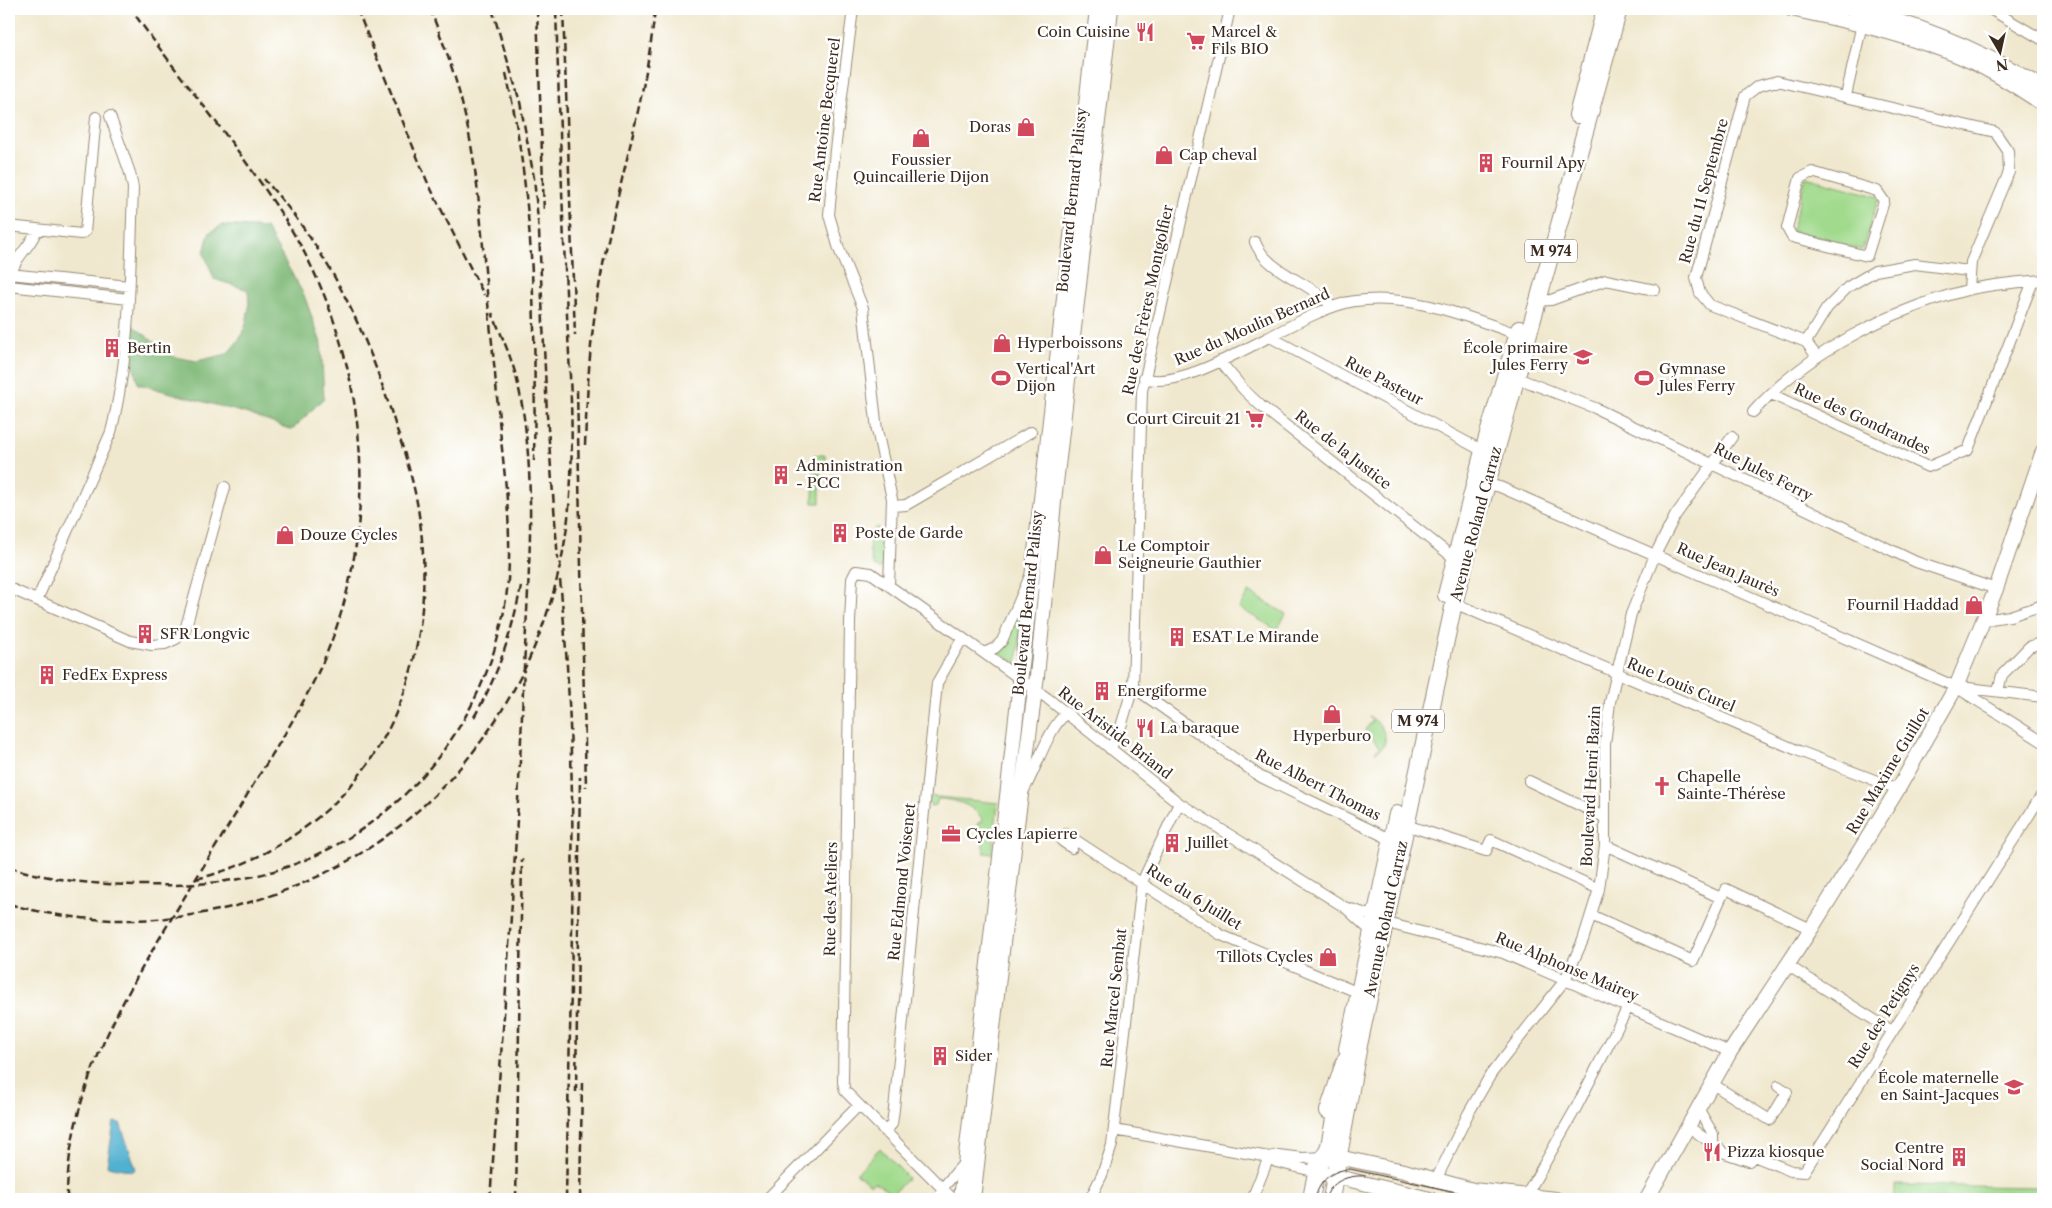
<svg xmlns="http://www.w3.org/2000/svg" width="2052" height="1208" viewBox="0 0 2052 1208" font-family="'Libre Caslon Text',serif">
<style>
.green{fill:#a1da8d;stroke:#6e8256}
.forest{fill:#80ba78;stroke:#5e724b}
.water{fill:#51b1d0;stroke:#466e77}
.lines{fill:none;stroke-linecap:round;stroke-linejoin:round}
.street-casing{stroke:#968976;stroke-width:12}
.secondary-casing{stroke:#968976;stroke-width:16}
.primary-casing{stroke:#968976;stroke-width:18}
.street{stroke:#fff;stroke-width:10}
.secondary{stroke:#fff;stroke-width:14}
.primary{stroke:#fff;stroke-width:16}
.tram{stroke:#3b2a1e;stroke-width:1}
.rail{stroke:#3b2a1e;stroke-width:2.5;stroke-dasharray:8 4;stroke-linecap:butt}
.labels{text-anchor:middle;stroke-width:5;stroke-linejoin:round;paint-order:stroke}
.shield{fill:#fff;stroke:#766a62;stroke-width:1}
.shield-label{font-size:14px;font-weight:bold;fill:#3b2a1e}
.poi-label{font-size:15px;fill:#3b2a1e;stroke:#fff;text-anchor:start}
.street-label{font-size:15px;fill:#3b2a1e;stroke:#fff}
</style>
<rect width="100%" height="100%" fill="#fff"/>
<filter id="ink" filterUnits="userSpaceOnUse"><feTurbulence type="fractalNoise" baseFrequency=".02" numOctaves="2"/><feDisplacementMap in="SourceGraphic" scale="10" xChannelSelector="R" yChannelSelector="G"/><feConvolveMatrix kernelMatrix="1 2 1 2 8 2 1 2 1" color-interpolation-filters="sRGB"/></filter>
<filter id="wash" filterUnits="userSpaceOnUse"><feTurbulence type="fractalNoise" baseFrequency=".0096" numOctaves="4" result="noise"/><feDisplacementMap in="SourceGraphic" scale="20" xChannelSelector="R" yChannelSelector="G"/><feGaussianBlur stdDeviation="1.12" result="paint"/><feColorMatrix in="noise" values="0 0 0 0 0 0 0 0 0 0 0 0 0 0 0 0 0 1.4 0 .05"/><feComposite in="paint" operator="in"/></filter>
<g filter="url(#wash)">
<rect width="100%" height="100%" fill="#f0e8ce"/>
<!-- green -->
<path class="green" d="M1806,177L1879,197L1862,250L1791,231Z
M814,455H825V467L820,468V503H813Z
M877,527L884,535L883,564L880,569L874,566C868,556 867,530 877,527Z
M1249,592L1286,614L1277,630L1239,608Z
M1024,602L1017,664L998,652Z
M1369,717C1383,723 1394,745 1375,752L1379,747L1365,730L1372,721Z
M929,796L998,803L992,854L984,853L982,837L977,824L983,820C972,804 957,800 938,799L936,805L930,806Z
M880,1148L908,1178L890,1197L886,1189L875,1182L871,1184L856,1174Z
M1894,1185L2043,1187V1199H1894Z"/>
<!-- forest -->
<path class="forest" d="M222,225L266,228L304,295L321,343L324,398L292,430L245,413L138,384L130,351L132,325L174,357L197,361L227,354L238,341L245,328L249,308L248,290L214,279L204,253L209,233Z"/>
<!-- water -->
<path class="water" d="M114,1122L120,1123L136,1169L133,1171L107,1166Z"/>
</g>
<g filter="url(#ink)">
<g class="lines">
<!-- street casing -->
<g class="street-casing">
<path id="street" d="M853,9L835,150L829,215L839,249L863,308L877,430L892,499L889,586
M1990,9L2043,40
M1846,96L1863,19
M1812,172L1877,191L1884,201L1867,256L1792,237L1787,228L1800,178Z
M9,226L81,234L85,232L96,117
M1255,242C1268,274 1311,281 1331,306
M9,274L129,286
M12,274C14,257 32,246 37,229
M9,286L129,299
M1537,301L1551,300L1606,280L1655,290
M1270,337L1483,451
M1806,342L1827,308L1848,287L1875,271L1915,264L1969,271
M1817,357L1806,342L1710,305L1700,293L1696,278L1745,96L1758,86L1777,81L1995,132L2008,151L2009,172L1971,262L1969,290
M1220,361L1244,390L1261,406L1454,558
M1144,378C1191,395 1301,308 1355,301C1410,293 1466,316 1517,334
M1517,378L1595,408L1916,562L1996,589
M1771,394L1928,467L1968,450L2033,281
M1753,412C1808,351 1889,311 1967,290C1991,284 2019,282 2043,280
M1487,484L1500,487L1956,687L2043,742
M893,506L906,505L1031,432
M9,588L130,641L152,645L165,644L176,639L185,630L225,487
M37,600L111,432C131,353 130,269 133,188L130,173L110,116
M1454,603L1799,751L1898,789
M1984,620L2010,616L2043,605
M984,653L995,648L1002,641L1030,576
M1133,687L1261,777L1392,840
M1960,687L2043,697
M1998,691L2002,675L2029,647L2043,642
M1110,749L1119,733L1133,687L1142,391L1230,9
M1529,781L1604,817
M1024,790C1037,768 1048,727 1067,713
M1406,825L1486,851L1491,840L1599,889
M1605,845L1721,898L1726,889L1811,929
M1072,848L1062,841L1066,834L1221,935L1359,993
M1348,908L1376,917
M1591,915L1693,961L1721,898
M1387,923L1503,953L1730,1052
M1787,965L1892,1031
M1714,1085L1770,1120L1787,1092L1778,1086
M1699,1110L1713,1134V1145
M1689,1127L1725,1153L1749,1161L1754,1156L1791,1171L1804,1172L2043,793
M1114,1130L1269,1157L1278,1155L1302,1158L1325,1157
M885,1132L892,1124L894,1109L937,683L962,639
M1269,1157L1276,1162L1317,1172
M1436,1180L1468,1114L1491,1074L1565,980L1583,940L1599,889L1605,845V745L1610,702L1631,614L1655,555L1675,516L1732,437
M9,1196L10,1199
M1526,1196L1576,1108L1627,1009
M767,1199L859,1105
M937,1199L946,1184L965,1162
M953,1199L845,1091L843,1082L850,622L852,579L856,571L871,573L1047,698L1179,803L1346,908L1372,932
M1090,1199L1102,1175L1112,1145L1142,882L1179,803
M1252,1199L1269,1157"/>
</g>
<!-- secondary casing -->
<g class="secondary-casing">
<path id="secondary" d="M1791,9C1843,20 1896,32 1946,51C1980,63 2013,84 2043,104
M1852,9C1919,23 1984,52 2043,87
M1338,1157L1404,1171L1473,1190L1556,1199
M1317,1172L1430,1199
M961,1199L1097,9
M973,1199L1016,832L1037,676L1055,492L1111,9
M1647,1199L1730,1052L1811,929L1898,789L1956,687L1996,589L2043,451"/>
</g>
<!-- primary casing -->
<g class="primary-casing">
<path id="primary" d="M1577,115L1605,9
M1446,595L1483,451L1519,329
M1347,1049L1397,814
M1328,1111L1345,1060
M1317,1172L1329,1146L1337,1103
M1311,1199L1318,1162
M1331,1199L1359,1045L1454,603L1619,9"/>
</g>
<!-- street -->
<use href="#street" class="street"/>
<!-- secondary -->
<use href="#secondary" class="secondary"/>
<!-- primary -->
<use href="#primary" class="primary"/>
<!-- tram -->
<path class="tram" d="M1315,1199C1319,1181 1331,1170 1350,1169L1489,1199
M1325,1199C1331,1181 1347,1175 1365,1176"/>
<!-- rail -->
<path class="rail" d="M357,9L427,181L484,295
M492,9L520,102L534,178L539,231L547,415L558,560
M537,9L544,213
M563,9L575,335
M506,73C535,200 536,332 534,461
M577,390L586,787
M585,445C587,390 590,335 600,281C616,190 646,101 655,9
M560,580C581,786 570,993 566,1199
M474,717C498,676 512,632 521,586
M9,867C53,881 98,885 144,885C180,886 215,884 250,877C375,851 473,748 501,625C518,554 504,479 498,408C494,358 488,308 484,258C480,211 476,162 465,116C457,79 444,44 430,9
M196,879C242,868 279,848 316,819C406,747 436,626 419,515C414,478 401,443 390,408C361,320 327,249 264,179
M9,904C113,934 226,921 323,874C460,808 551,669 568,518C576,444 569,367 566,292C562,198 559,103 556,9
M576,1092L580,777
M67,1199C67,1091 122,1000 176,911C203,867 230,824 256,780C280,743 303,705 322,664C382,530 370,369 298,241C251,160 185,86 131,9
M490,1199C503,1029 517,859 523,689C527,590 540,473 516,376C510,354 501,334 492,313
M516,1199L522,859
M580,1199L582,1082"/>
</g>
</g>
<!-- icons -->
<defs>
<g id="restaurant-bare" transform="scale(1.5)"><path d="M-5-6h1v4h1v-4h1v4h1v-4h1v5L-1.5 .5V6h-2V.5L-5-1ZM5-6V6H3V1.5H1.5Q1.5-4 5-6Z" fill="#d1495b" stroke="#fff" stroke-width="2.5" paint-order="stroke"/></g>
<g id="supermarket-bare" transform="scale(1.5)"><path d="M-6-5.5h2.5l.6 2H6L4.5 2H-2.5L-4.4-4H-6ZM-1.5 3.2a1.3 1.3 0 1 0 .1 0ZM3 3.2a1.3 1.3 0 1 0 .1 0Z" fill="#d1495b" stroke="#fff" stroke-width="2.5" paint-order="stroke"/></g>
<g id="shop-bare" transform="scale(1.5)"><path d="M-5-2.5h2.3a2.7 3.5 0 0 1 5.4 0H5L5.5 6h-11ZM-1.5-2.5h3a1.5 2.3 0 0 0-3 0Z" fill="#d1495b" stroke="#fff" stroke-width="2.5" paint-order="stroke"/></g>
<g id="building-bare" transform="scale(1.5)"><path d="M-4-6H4V6H1V3H-1V6H-4ZM-2.5-4.3h1.7v1.8h-1.7ZM.8-4.3h1.7v1.8H.8ZM-2.5-1h1.7V.8h-1.7ZM.8-1h1.7V.8H.8Z" fill="#d1495b" stroke="#fff" stroke-width="2.5" paint-order="stroke"/></g>
<g id="school-bare" transform="scale(1.5)"><path d="M0-5L7-2L0 1L-7-2ZM-4 1L0 2.5L4 1V4Q0 6-4 4Z" fill="#d1495b" stroke="#fff" stroke-width="2.5" paint-order="stroke"/></g>
<g id="stadium-bare" transform="scale(1.5)"><path d="M0-5a6.5 5 0 1 0 0 10a6.5 5 0 1 0 0-10ZM-3.5-1.8h7v3.6h-7Z" fill="#d1495b" stroke="#fff" stroke-width="2.5" paint-order="stroke"/></g>
<g id="church-bare" transform="scale(1.5)"><path d="M-1.2-6h2.4v3.5h3.3v2.4h-3.3V6h-2.4V-.1h-3.3v-2.4h3.3Z" fill="#d1495b" stroke="#fff" stroke-width="2.5" paint-order="stroke"/></g>
<g id="office-bare" transform="scale(1.5)"><path d="M-6-3h4V-5.5h4V-3h4V5H-6ZM-1-4.5V-3h2v-1.5ZM-6 0V1H6V0Z" fill="#d1495b" stroke="#fff" stroke-width="2.5" paint-order="stroke"/></g>
</defs>
<g fill-rule="evenodd">
<use href="#restaurant-bare" x="1145" y="32"/>
<use href="#supermarket-bare" x="1196" y="41"/>
<use href="#shop-bare" x="1026" y="127"/>
<use href="#shop-bare" x="921" y="138"/>
<use href="#shop-bare" x="1164" y="155"/>
<use href="#building-bare" x="1486" y="163"/>
<use href="#shop-bare" x="1002" y="343"/>
<use href="#building-bare" x="112" y="348"/>
<use href="#school-bare" x="1583" y="357"/>
<use href="#stadium-bare" x="1001" y="378"/>
<use href="#stadium-bare" x="1644" y="378"/>
<use href="#supermarket-bare" x="1255" y="419"/>
<use href="#building-bare" x="781" y="475"/>
<use href="#building-bare" x="840" y="533"/>
<use href="#shop-bare" x="285" y="535"/>
<use href="#shop-bare" x="1103" y="555"/>
<use href="#shop-bare" x="1974" y="605"/>
<use href="#building-bare" x="145" y="634"/>
<use href="#building-bare" x="1177" y="637"/>
<use href="#building-bare" x="47" y="675"/>
<use href="#building-bare" x="1102" y="691"/>
<use href="#shop-bare" x="1332" y="714"/>
<use href="#restaurant-bare" x="1145" y="728"/>
<use href="#church-bare" x="1662" y="786"/>
<use href="#office-bare" x="951" y="834"/>
<use href="#building-bare" x="1172" y="843"/>
<use href="#shop-bare" x="1328" y="957"/>
<use href="#building-bare" x="940" y="1056"/>
<use href="#school-bare" x="2014" y="1087"/>
<use href="#restaurant-bare" x="1712" y="1152"/>
<use href="#building-bare" x="1959" y="1157"/>
</g>
<g class="labels">
<!-- shield labels -->
<g class="shield">
<rect x="1525" y="239.5" width="52" height="23" rx="4"/>
<rect x="1392" y="709.5" width="52" height="23" rx="4"/>
</g>
<g class="shield-label">
<text x="1551" y="256">M 974</text>
<text x="1418" y="726">M 974</text>
</g>
<!-- poi labels -->
<g class="poi-label">
<text x="1130" y="37" text-anchor="end">Coin Cuisine</text>
<text x="1211" y="37">Marcel &amp;<tspan x="1211" dy="17">Fils BIO</tspan></text>
<text x="1011" y="132" text-anchor="end">Doras</text>
<text x="1179" y="160">Cap cheval</text>
<text x="921" y="165" text-anchor="middle">Foussier<tspan x="921" dy="17">Quincaillerie Dijon</tspan></text>
<text x="1501" y="168">Fournil Apy</text>
<text x="1017" y="348">Hyperboissons</text>
<text x="127" y="353">Bertin</text>
<text x="1568" y="353" text-anchor="end">École primaire<tspan x="1568" dy="17">Jules Ferry</tspan></text>
<text x="1016" y="374">Vertical'Art<tspan x="1016" dy="17">Dijon</tspan></text>
<text x="1659" y="374">Gymnase<tspan x="1659" dy="17">Jules Ferry</tspan></text>
<text x="1240" y="424" text-anchor="end">Court Circuit 21</text>
<text x="796" y="471">Administration<tspan x="796" dy="17">- PCC</tspan></text>
<text x="855" y="538">Poste de Garde</text>
<text x="300" y="540">Douze Cycles</text>
<text x="1118" y="551">Le Comptoir<tspan x="1118" dy="17">Seigneurie Gauthier</tspan></text>
<text x="1959" y="610" text-anchor="end">Fournil Haddad</text>
<text x="160" y="639">SFR Longvic</text>
<text x="1192" y="642">ESAT Le Mirande</text>
<text x="62" y="680">FedEx Express</text>
<text x="1117" y="696">Energiforme</text>
<text x="1160" y="733">La baraque</text>
<text x="1332" y="741" text-anchor="middle">Hyperburo</text>
<text x="1677" y="782">Chapelle<tspan x="1677" dy="17">Sainte-Thérèse</tspan></text>
<text x="966" y="839">Cycles Lapierre</text>
<text x="1187" y="848">Juillet</text>
<text x="1313" y="962" text-anchor="end">Tillots Cycles</text>
<text x="955" y="1061">Sider</text>
<text x="1999" y="1083" text-anchor="end">École maternelle<tspan x="1999" dy="17">en Saint-Jacques</tspan></text>
<text x="1944" y="1153" text-anchor="end">Centre<tspan x="1944" dy="17">Social Nord</tspan></text>
<text x="1727" y="1157">Pizza kiosque</text>
</g>
<!-- street labels -->
<g class="street-label">
<text transform="translate(825 120) rotate(-83)" y="5">Rue Antoine Becquerel</text>
<text transform="translate(1704 191) rotate(-75)" y="5">Rue du 11 Septembre</text>
<text transform="translate(1072 200) rotate(-84)" y="5">Boulevard Bernard Palissy</text>
<text transform="translate(1148 300) rotate(-78)" y="5">Rue des Frères Montgolfier</text>
<text transform="translate(1252 327) rotate(-24)" y="5">Rue du Moulin Bernard</text>
<text transform="translate(1384 381) rotate(28)" y="5">Rue Pasteur</text>
<text transform="translate(1862 419) rotate(25)" y="5">Rue des Gondrandes</text>
<text transform="translate(1343 450) rotate(38)" y="5">Rue de la Justice</text>
<text transform="translate(1763 472) rotate(27)" y="5">Rue Jules Ferry</text>
<text transform="translate(1476 524) rotate(-75)" y="5">Avenue Roland Carraz</text>
<text transform="translate(1728 570) rotate(24)" y="5">Rue Jean Jaurès</text>
<text transform="translate(1028 603) rotate(-84)" y="5">Boulevard Bernard Palissy</text>
<text transform="translate(1681 685) rotate(23)" y="5">Rue Louis Curel</text>
<text transform="translate(1115 733) rotate(38)" y="5">Rue Aristide Briand</text>
<text transform="translate(1888 771) rotate(-59)" y="5">Rue Maxime Guillot</text>
<text transform="translate(1318 785) rotate(27)" y="5">Rue Albert Thomas</text>
<text transform="translate(1591 786) rotate(-87)" y="5">Boulevard Henri Bazin</text>
<text transform="translate(902 882) rotate(-84)" y="5">Rue Edmond Voisenet</text>
<text transform="translate(1194 897) rotate(32)" y="5">Rue du 6 Juillet</text>
<text transform="translate(831 899) rotate(-89)" y="5">Rue des Ateliers</text>
<text transform="translate(1386 919) rotate(-78)" y="5">Avenue Roland Carraz</text>
<text transform="translate(1567 967) rotate(23)" y="5">Rue Alphonse Mairey</text>
<text transform="translate(1114 998) rotate(-84)" y="5">Rue Marcel Sembat</text>
<text transform="translate(1884 1016) rotate(-58)" y="5">Rue des Petignys</text>
</g>
</g>
<!-- margin -->
<rect width="2052" height="1208" fill="none" stroke="#fff" stroke-width="30"/>
<!-- north arrow -->
<g transform="translate(2000 52) rotate(171)" stroke="#ffffff" stroke-width="4" paint-order="stroke">
<path d="M0-4L9 19L0 12L-9 19Z" fill="#3b2a1e"/>
<text y="-8" font-size="14" font-weight="bold" text-anchor="middle" fill="#3b2a1e">N</text>
</g>
</svg>
